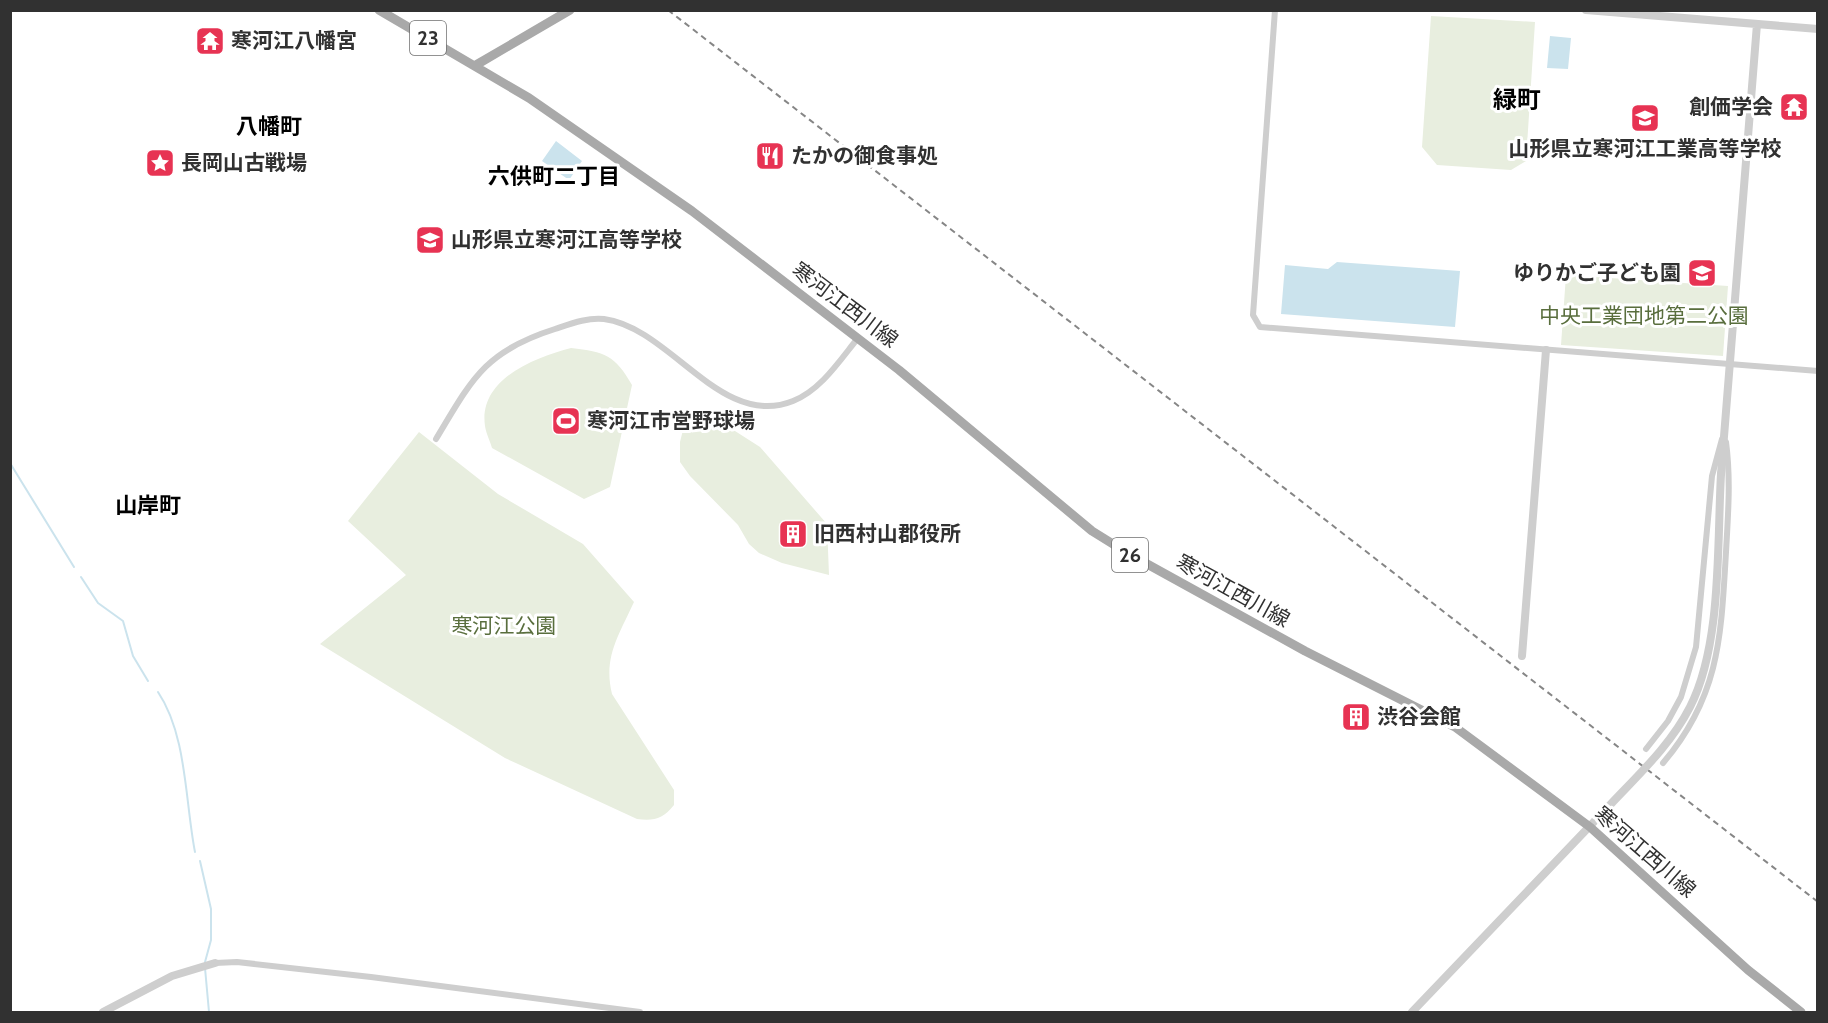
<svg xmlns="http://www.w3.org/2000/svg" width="1828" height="1023" viewBox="0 0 1828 1023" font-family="Cabin,'Noto Sans JP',sans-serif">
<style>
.green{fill:#e8eedf}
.water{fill:#cbe3ed}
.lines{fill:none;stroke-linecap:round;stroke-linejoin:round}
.stream{stroke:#cbe3ed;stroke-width:2}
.minor{stroke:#cecece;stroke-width:6}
.tertiary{stroke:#cecece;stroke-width:8}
.primary{stroke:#a9a9a9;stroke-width:9}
.rail{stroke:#868686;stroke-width:2;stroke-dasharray:6 4.5;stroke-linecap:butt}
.tertiary-bridge{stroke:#cecece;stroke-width:8}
.labels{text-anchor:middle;stroke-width:6;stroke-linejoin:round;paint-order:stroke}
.shield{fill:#fff;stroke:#6f6f6f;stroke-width:1.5}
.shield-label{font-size:20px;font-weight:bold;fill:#313131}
.poi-label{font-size:21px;font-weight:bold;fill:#313131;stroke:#fff;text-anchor:start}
.street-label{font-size:21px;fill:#313131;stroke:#fff}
.park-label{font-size:21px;fill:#596e3d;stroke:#fff}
.neighbourhood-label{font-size:22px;font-weight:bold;fill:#000;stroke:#fff}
.quarter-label{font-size:24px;font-weight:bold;fill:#000;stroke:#fff}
</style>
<rect width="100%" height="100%" fill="#fff"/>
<!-- green -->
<path class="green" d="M1431,16L1535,22L1526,161L1511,170L1437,165L1422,147Z
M1566,275L1728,286L1723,356L1561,345Z
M571,348C605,352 615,355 632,385L610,487L584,499L492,448C490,441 486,433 485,426C478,379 536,357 571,348Z
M697,419L713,427L735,431L760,447L827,524L829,575L782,563L759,553L749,544L738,525L690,476L680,462V442L684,426Z
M419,432L498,494L583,544L634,602C619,635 603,657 612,694L674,790V805C663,819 654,821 637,819L505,758L320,644L406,575L348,521Z"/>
<!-- water -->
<path class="water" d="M1550,36L1571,38L1568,69L1547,68Z
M556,141L582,161L569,180L542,161Z
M1337,262L1460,271L1455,327L1281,314L1285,265L1328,269Z"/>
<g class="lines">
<!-- stream -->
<path class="stream" d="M10,463L74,567
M81,577L98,603L123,621L133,656L148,681
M158,692C187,735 185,801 195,852
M200,861L211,909V940L205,962
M205,968L209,1012"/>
<!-- minor -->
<path class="minor" d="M1275,10L1253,315L1260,327L1818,371
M436,439C472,379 485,351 555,329C570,324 588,317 604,319C671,328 721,430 793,401C821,390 840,360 858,338
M1646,749L1668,721L1681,697L1696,647L1712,476L1722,439
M1663,763C1720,696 1721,636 1726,552C1728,515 1731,480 1726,442
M215,963L237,962L371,977L640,1012"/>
<!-- tertiary -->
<path class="tertiary" d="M1586,10L1818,29
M1721,474L1757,24
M1522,656L1546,350
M103,1012L172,976L215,963
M1412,1012L1609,806"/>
<!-- primary -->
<path class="primary" d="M379,10L529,98L692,211L899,370L1092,531L1129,554L1305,651L1455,727L1590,827L1748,970L1801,1012
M476,65L570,10"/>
<!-- rail -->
<path class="rail" d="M668,10L1818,902"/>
<!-- tertiary-bridge -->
<path class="tertiary-bridge" d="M1609,806C1638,775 1670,746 1690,707C1722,645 1717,544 1721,474"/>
</g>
<!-- icons -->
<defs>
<g id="temple-square" transform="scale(1.5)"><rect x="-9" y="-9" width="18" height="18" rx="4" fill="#e73353" stroke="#fff"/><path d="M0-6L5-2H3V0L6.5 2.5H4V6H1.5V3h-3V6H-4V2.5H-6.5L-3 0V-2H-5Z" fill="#fff"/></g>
<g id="school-square" transform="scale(1.5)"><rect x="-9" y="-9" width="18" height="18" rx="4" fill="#e73353" stroke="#fff"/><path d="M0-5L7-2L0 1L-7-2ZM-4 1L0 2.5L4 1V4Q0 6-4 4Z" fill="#fff"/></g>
<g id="restaurant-square" transform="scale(1.5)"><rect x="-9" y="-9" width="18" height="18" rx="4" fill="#e73353" stroke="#fff"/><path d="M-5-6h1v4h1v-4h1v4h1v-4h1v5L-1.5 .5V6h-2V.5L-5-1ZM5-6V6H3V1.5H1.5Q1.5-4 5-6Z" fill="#fff"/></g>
<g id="sight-square" transform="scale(1.5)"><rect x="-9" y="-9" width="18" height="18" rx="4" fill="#e73353" stroke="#fff"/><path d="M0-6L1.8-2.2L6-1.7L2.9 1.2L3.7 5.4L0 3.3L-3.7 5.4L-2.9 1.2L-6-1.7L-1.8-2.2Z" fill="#fff"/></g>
<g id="stadium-square" transform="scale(1.5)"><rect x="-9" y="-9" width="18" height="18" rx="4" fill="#e73353" stroke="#fff"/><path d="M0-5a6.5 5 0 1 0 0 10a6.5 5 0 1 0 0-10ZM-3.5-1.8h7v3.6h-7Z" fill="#fff"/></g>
<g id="building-square" transform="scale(1.5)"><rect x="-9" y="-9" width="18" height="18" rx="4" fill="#e73353" stroke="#fff"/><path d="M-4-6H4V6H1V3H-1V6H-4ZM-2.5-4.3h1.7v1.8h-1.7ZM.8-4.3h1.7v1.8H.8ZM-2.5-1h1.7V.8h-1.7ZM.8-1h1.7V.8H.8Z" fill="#fff"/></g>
</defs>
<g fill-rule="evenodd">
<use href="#temple-square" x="210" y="41"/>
<use href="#temple-square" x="1794" y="107"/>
<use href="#school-square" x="1645" y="118"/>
<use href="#restaurant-square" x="770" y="156"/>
<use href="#sight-square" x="160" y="163"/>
<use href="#school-square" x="430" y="240"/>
<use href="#school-square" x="1702" y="273"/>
<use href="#stadium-square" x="566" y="421"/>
<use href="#building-square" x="793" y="534"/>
<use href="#building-square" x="1356" y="717"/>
</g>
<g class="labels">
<!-- shield labels -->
<g class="shield">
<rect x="410" y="21" width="36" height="34" rx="4.5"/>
<rect x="1112" y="538" width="36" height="34" rx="4.5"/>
</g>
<g class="shield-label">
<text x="428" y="45">23</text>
<text x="1130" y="562">26</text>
</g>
<!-- poi labels -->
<g class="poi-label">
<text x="231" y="48">寒河江八幡宮</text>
<text x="1773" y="114" text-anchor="end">創価学会</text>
<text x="1645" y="156" text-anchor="middle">山形県立寒河江工業高等学校</text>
<text x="791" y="163">たかの御食事処</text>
<text x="181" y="170">長岡山古戦場</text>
<text x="451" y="247">山形県立寒河江高等学校</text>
<text x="1681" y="280" text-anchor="end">ゆりかご子ども園</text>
<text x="587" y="428">寒河江市営野球場</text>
<text x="814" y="541">旧西村山郡役所</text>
<text x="1377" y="724">渋谷会館</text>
</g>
<!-- street labels -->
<g class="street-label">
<text transform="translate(845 305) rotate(37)" y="7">寒河江西川線</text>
<text transform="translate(1233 591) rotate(29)" y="7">寒河江西川線</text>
<text transform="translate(1645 852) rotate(41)" y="7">寒河江西川線</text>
</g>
<!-- park labels -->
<g class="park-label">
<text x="1644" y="323">中央工業団地第二公園</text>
<text x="504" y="633">寒河江公園</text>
</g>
<!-- neighbourhood labels -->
<g class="neighbourhood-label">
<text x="269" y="134">八幡町</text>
<text x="554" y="184">六供町二丁目</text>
<text x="148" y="513">山岸町</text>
</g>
<!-- quarter labels -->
<g class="quarter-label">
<text x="1517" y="108">緑町</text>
</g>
</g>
<!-- border -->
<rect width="1828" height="1023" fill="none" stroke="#313131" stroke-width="24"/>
</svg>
